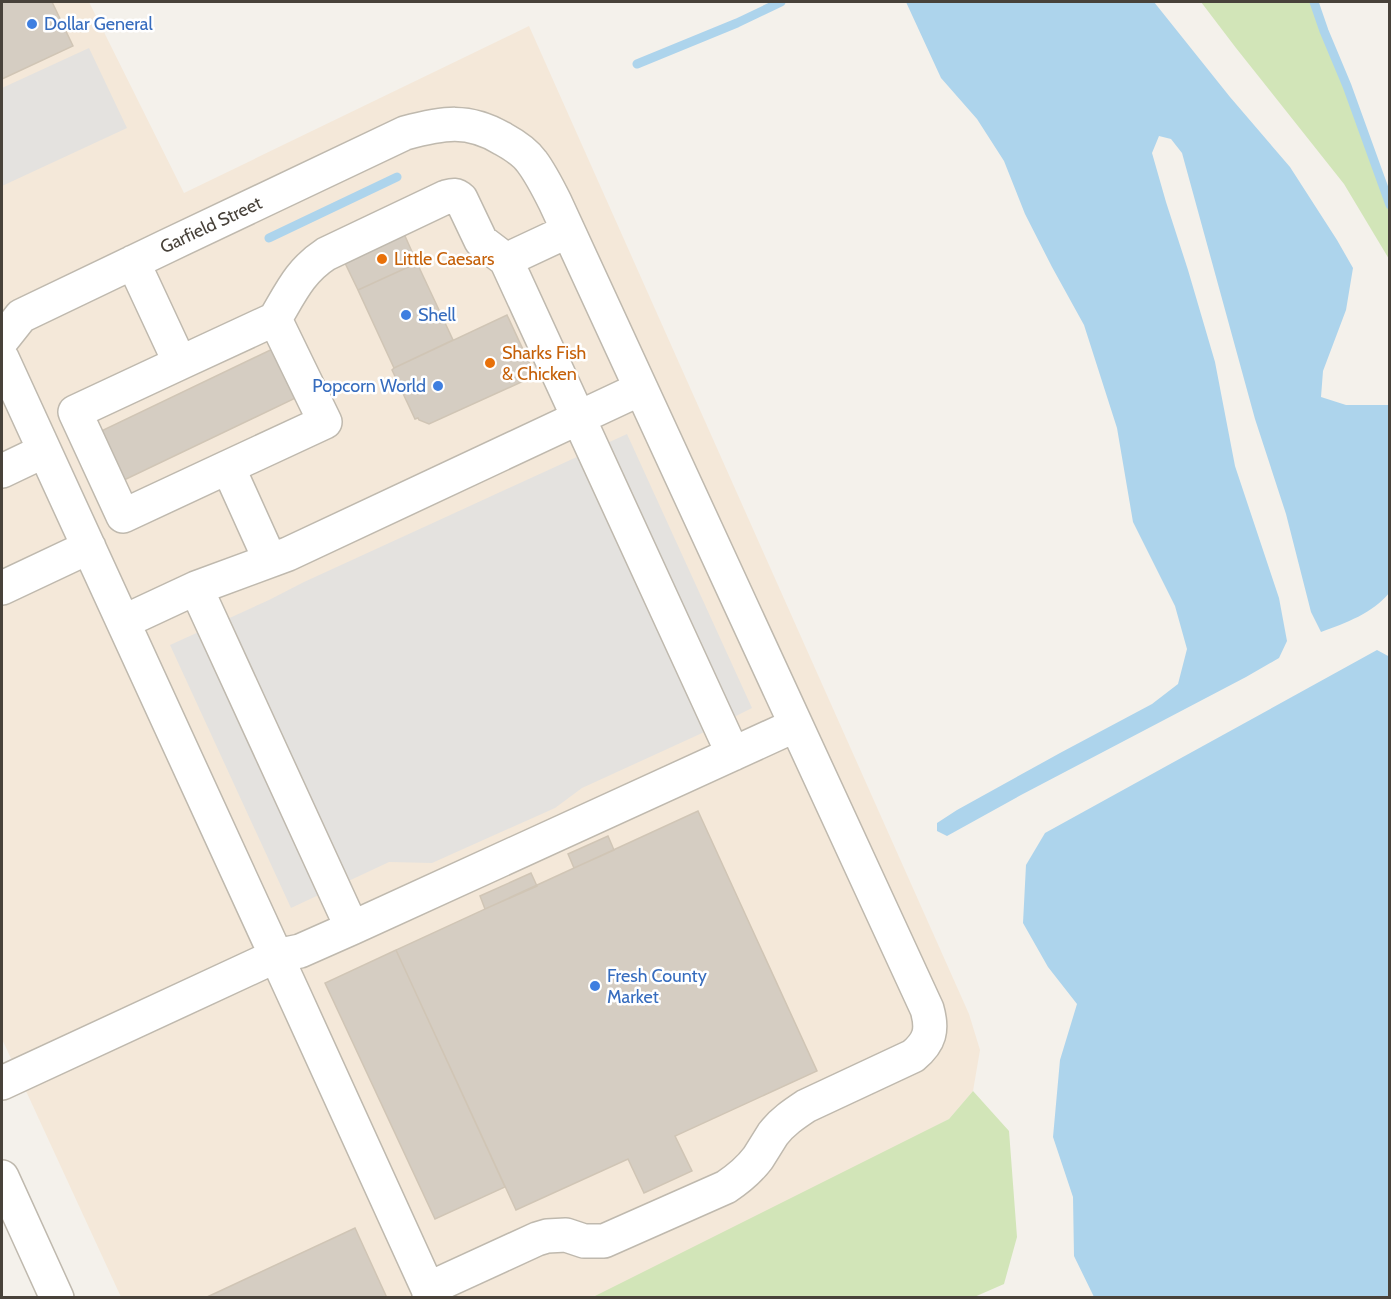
<svg xmlns="http://www.w3.org/2000/svg" width="1391" height="1299" viewBox="0 0 1391 1299" font-family="Cabin,sans-serif">
<style>
.commercial{fill:#f4e8d9}
.green{fill:#d2e5b8}
.parking{fill:#e4e2df}
.water{fill:#add4ec}
.lines{fill:none;stroke-linecap:round;stroke-linejoin:round}
.stream{stroke:#add4ec;stroke-width:9}
.building{fill:#d5cdc2;stroke:#d0c5b5;stroke-width:1.5}
.minor-casing{stroke:#bfb9ae;stroke-width:36}
.minor{stroke:#fff;stroke-width:33}
.shop-dot{fill:#3f7fe0;stroke:#fff;stroke-width:2}
.food-dot{fill:#e8710a;stroke:#fff;stroke-width:2}
.labels{text-anchor:middle;stroke-width:5;stroke-linejoin:round;paint-order:stroke}
.shop-label{font-size:18px;fill:#366cbe;stroke:#fff;text-anchor:start}
.street-label{font-size:18px;fill:#48423a;stroke:#fff}
.food-label{font-size:18px;fill:#c56008;stroke:#fff;text-anchor:start}
</style>
<rect width="100%" height="100%" fill="#f4f1eb"/>
<!-- commercial -->
<path class="commercial" d="M2,2H89L184,193L529,26L969,1014L980,1050L973,1091L949,1119L613,1297H121L2,1039Z"/>
<!-- green -->
<path class="green" d="M1201,2H1314L1324,31L1347,86L1389,205V259L1344,184L1236,48Z
M973,1091L1009,1131L1017,1237L1004,1284L972,1298L593,1297L949,1119Z"/>
<!-- parking -->
<path class="parking" d="M89,48L127,128L2,186V88Z
M627,434L752,708L700,734L582,788L555,808L432,863L389,862L291,908L170,645L269,600L304,582Z"/>
<!-- water -->
<path class="water" d="M906,2H1154L1230,97L1290,167L1337,240L1353,268L1346,310L1323,371L1321,397L1346,405H1390L1389,593C1373,613 1346,623 1321,632L1311,612L1286,514L1255,419L1182,153L1171,139L1159,136L1152,153L1166,202L1188,270L1215,362L1235,466L1279,598L1287,641L1279,658L1246,677L1021,795L947,836L937,831V823L957,810L1060,753L1152,704L1178,684L1187,649L1175,606L1133,522L1117,428L1084,325L1052,267L1025,214L1004,161L977,119L941,78Z
M1377,650L1390,657L1389,1297H1094L1074,1256L1073,1197L1053,1137L1060,1060L1077,1004L1048,967L1023,923L1026,865L1045,833Z"/>
<g class="lines">
<!-- stream -->
<path class="stream" d="M1314,2L1324,31L1347,86L1390,205
M637,64L737,23L781,2
M269,238L397,177"/>
</g>
<!-- building -->
<path class="building" d="M2,2H52L73,46L2,79Z
M401,227L417,263L358,290L345,263Z
M417,263L453,340L394,368L358,290Z
M507,315L532,369L530,370L528,379L429,424L419,420L418,418L415,419L392,370L394,368Z
M283,344L306,393L120,482L97,433Z
M698,811L817,1071L675,1136L692,1171L644,1193L628,1159L516,1210L396,950Z
M608,836L614,850L574,868L568,854Z
M531,873L537,886L485,909L480,896Z
M396,950L505,1187L435,1219L325,983Z
M355,1228L387,1298H205Z"/>
<g class="lines">
<!-- minor casing -->
<g class="minor-casing">
<path id="minor" d="M506,260L568,231
M133,262L180,363L275,319L325,422L228,467L270,560
M275,319C291,292 300,271 326,254L446,197C453,195 456,194 461,199L481,241L506,260L733,754
M2,340L21,316L167,246L405,133C443,123 468,118 503,139C514,145 525,152 532,162C541,174 548,188 555,202L927,1009C933,1030 930,1042 913,1056L806,1106C794,1114 782,1122 773,1134C768,1142 763,1150 758,1158C749,1170 738,1179 726,1187L604,1241H584L566,1235L547,1236L537,1239L428,1289
M2,358L295,997L428,1289L430,1298
M180,363L75,412L123,516L228,467
M2,471L44,451
M2,588L89,547
M196,588L352,928
M123,622L196,588L288,554L640,389
M2,1083L276,956L300,951L352,928L796,725
M2,1177L57,1298"/>
</g>
<!-- minor -->
<use href="#minor" class="minor"/>
</g>
<!-- markers -->
<g class="shop-dot">
<circle cx="32" cy="24" r="6"/>
<circle cx="406" cy="315" r="6"/>
<circle cx="438" cy="386" r="6"/>
<circle cx="595" cy="986" r="6"/>
</g>
<g class="food-dot">
<circle cx="382" cy="259" r="6"/>
<circle cx="490" cy="363" r="6"/>
</g>
<g class="labels">
<!-- shop labels -->
<g class="shop-label">
<text x="44" y="30">Dollar General</text>
<text x="418" y="321">Shell</text>
<text x="426" y="392" text-anchor="end">Popcorn World</text>
<text x="607" y="982">Fresh County<tspan x="607" dy="21">Market</tspan></text>
</g>
<!-- street labels -->
<g class="street-label">
<text transform="translate(211 225) rotate(-25)" y="6">Garfield Street</text>
</g>
<!-- food labels -->
<g class="food-label">
<text x="394" y="265">Little Caesars</text>
<text x="502" y="359">Sharks Fish<tspan x="502" dy="21">&amp; Chicken</tspan></text>
</g>
</g>
<!-- border -->
<rect width="1391" height="1299" fill="none" stroke="#48423a" stroke-width="6"/>
</svg>
